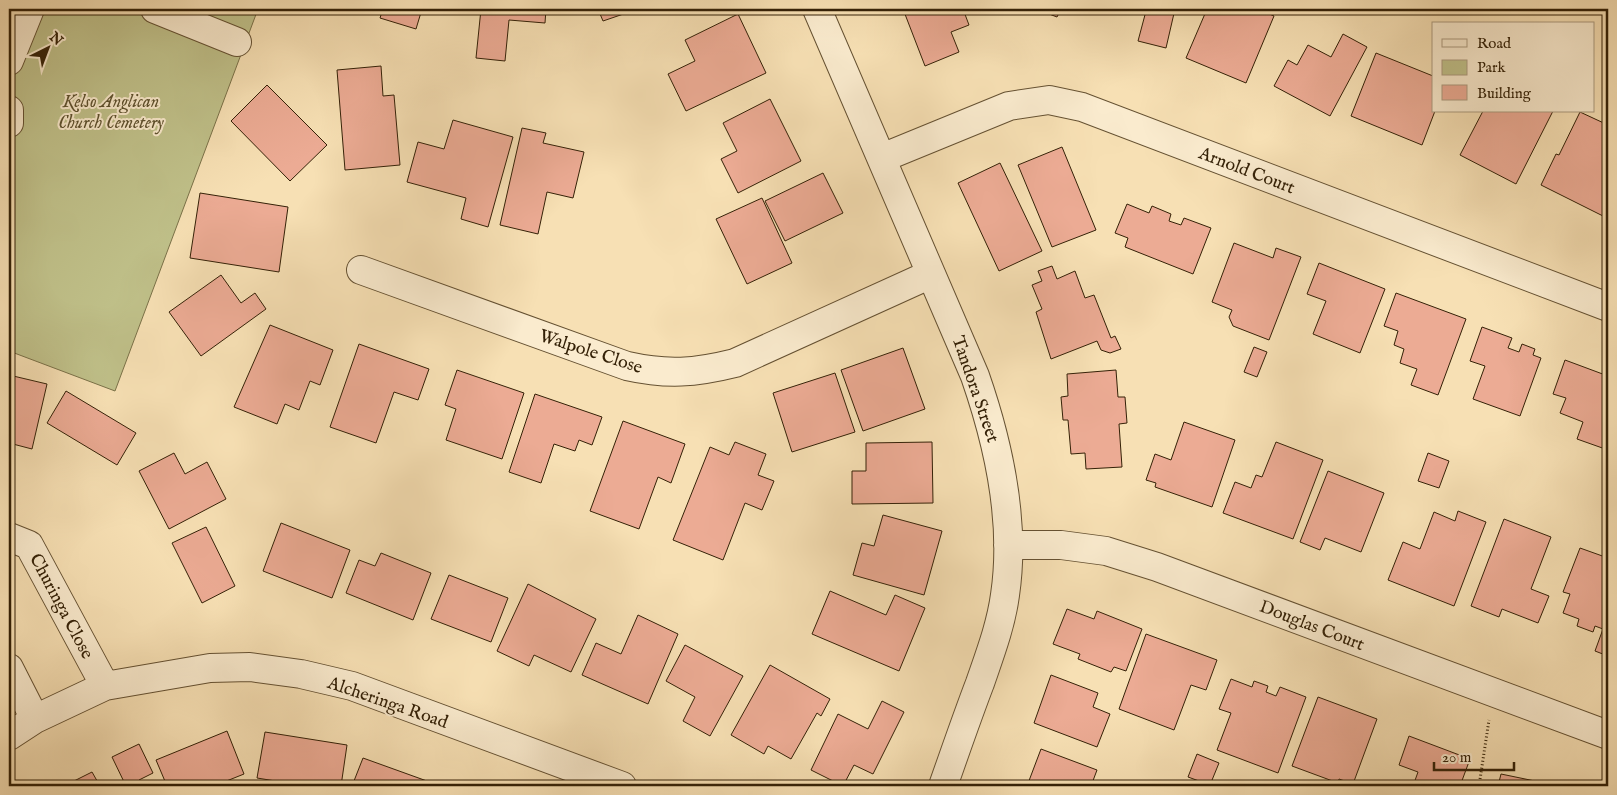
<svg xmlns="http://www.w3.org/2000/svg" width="1617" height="795" viewBox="0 0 1617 795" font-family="'IM FELL English',serif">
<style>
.green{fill:#c0c18a;stroke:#7a7148}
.building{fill:#ecab94;stroke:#342107}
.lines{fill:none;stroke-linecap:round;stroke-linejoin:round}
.minor-casing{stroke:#655132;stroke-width:30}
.path{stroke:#342107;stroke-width:3;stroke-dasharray:1 2.5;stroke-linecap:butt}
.minor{stroke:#faebce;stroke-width:28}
.labels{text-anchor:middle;stroke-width:4;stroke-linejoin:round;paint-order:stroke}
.park-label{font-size:18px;font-style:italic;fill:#5e512e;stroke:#faebce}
.street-label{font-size:18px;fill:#342107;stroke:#faebce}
</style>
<rect width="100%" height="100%" fill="#f7e0b4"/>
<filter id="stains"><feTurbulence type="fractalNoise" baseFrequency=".004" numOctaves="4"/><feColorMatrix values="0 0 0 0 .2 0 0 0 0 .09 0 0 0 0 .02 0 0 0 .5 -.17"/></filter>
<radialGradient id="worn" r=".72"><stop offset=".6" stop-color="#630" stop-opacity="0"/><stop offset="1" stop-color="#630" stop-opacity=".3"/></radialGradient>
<!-- green -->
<path class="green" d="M9,9H258L115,391L9,351Z"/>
<!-- building -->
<path class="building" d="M383,9H422L416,29L380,18Z
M481,9H546L545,23L509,20L505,61L476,58Z
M598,9H638L603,21Z
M903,9H963L969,25L951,32L959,52L925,66Z
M1036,9H1061L1057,17Z
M1137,9H1175L1166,48L1138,41L1146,11Z
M1207,9H1258L1274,16L1246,83L1186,58Z
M738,14L766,73L686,111L668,74L695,61L685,40Z
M1343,34L1367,47L1330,116L1274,86L1288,60L1297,65L1308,45L1331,57Z
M1376,53L1433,76L1435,111L1422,145L1351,116Z
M381,66L383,96L394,95L400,165L345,170L337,70Z
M267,85L327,145L290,181L231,121Z
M770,99L801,161L738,193L721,159L737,151L723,123Z
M1483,111H1553L1516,184L1460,155Z
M1580,112L1608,125V210L1605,217L1541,185L1556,154L1559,155Z
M453,120L513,137L488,227L461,219L466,198L407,182L418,142L444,149Z
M522,128L546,133L543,143L584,152L573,198L547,192L538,234L500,225Z
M1062,147L1096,230L1052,247L1018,165Z
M1000,163L1042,251L999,271L958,183Z
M823,173L843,213L785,241L765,201Z
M200,193L288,207L279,272L190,258Z
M762,198L792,263L747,284L716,219Z
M1127,204L1149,213L1152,206L1171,214L1169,221L1181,225L1184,218L1211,228L1193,274L1125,247L1128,238L1115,233Z
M1234,243L1273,258L1276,248L1301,257L1269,340L1233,326L1229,317L1232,310L1212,302Z
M1319,263L1385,289L1360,353L1313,334L1326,301L1307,294Z
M1052,266L1057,279L1075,271L1085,298L1094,295L1111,338L1115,336L1121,349L1110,353L1101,350L1097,341L1051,359L1036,312L1042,309L1032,285L1042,281L1038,271Z
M221,275L241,303L255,293L266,309L201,356L169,312Z
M1396,293L1466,319L1438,395L1411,385L1417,369L1400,363L1404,349L1394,345L1398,331L1384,326Z
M270,325L333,350L320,385L310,381L299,410L285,404L277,424L234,407Z
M1482,327L1512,338L1508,348L1519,352L1522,344L1535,349L1533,355L1541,358L1520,416L1473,399L1485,366L1470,361Z
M359,344L429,369L418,400L394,392L376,443L330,427Z
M1254,347L1267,352L1257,377L1244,372Z
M903,348L925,409L863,431L841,370Z
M1565,360L1608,376V450L1577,439L1583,422L1560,413L1566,398L1553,394Z
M457,370L524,393L502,459L446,440L456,409L445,405Z
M1116,370L1118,397H1125L1127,423L1119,424L1122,467L1086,469L1085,453L1071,454L1068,420H1063L1061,397L1068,396L1067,374Z
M835,373L855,432L792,452L773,393Z
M9,375L47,384L32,449L9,443Z
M66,391L136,433L117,465L47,423Z
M535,394L602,417L592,445L579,440L575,451L554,444L541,483L509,472Z
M623,421L685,444L671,483L658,477L639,529L590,511Z
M1184,422L1235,440L1212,507L1155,487L1156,483L1146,480L1155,454L1171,460Z
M735,442L766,454L758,475L774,481L762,510L745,503L723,560L673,540L710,447L729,455Z
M932,442L933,503L852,504V471H866V443Z
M1276,442L1323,460L1293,539L1223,513L1235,482L1251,488L1256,475L1262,477Z
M174,453L185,474L207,462L226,499L169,529L139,471Z
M1428,453L1449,461L1439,488L1418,481Z
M1328,471L1384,493L1361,552L1325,538L1320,550L1300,542Z
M1458,511L1486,522L1454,606L1388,580L1403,542L1420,549L1434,512L1455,521Z
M883,515L942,531L924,595L853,575L862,543L874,546Z
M1504,519L1551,537L1531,589L1549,596L1538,623L1502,609L1499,617L1471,606Z
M281,523L350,550L332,598L263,571Z
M206,527L235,586L202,603L172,543Z
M1580,548L1608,558V656L1595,651L1603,629L1595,626L1593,632L1577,626L1579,619L1563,613L1570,594L1563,592Z
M381,553L431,573L413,620L346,593L359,560L375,566Z
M449,575L508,598L491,642L431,619Z
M528,584L596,619L571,672L534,655L529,666L497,651Z
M830,591L886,615L895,595L925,608L899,671L812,634Z
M1067,609L1094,619L1097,611L1142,629L1126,671L1114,667L1111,672L1078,659L1080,654L1053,644Z
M638,615L678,634L648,704L582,675L596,643L621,654Z
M1146,634L1217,660L1206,690L1191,685L1174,730L1119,709Z
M685,645L743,676L710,736L683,721L695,697L666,681Z
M770,665L830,699L821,716L817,713L791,759L768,746L764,754L731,735Z
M1051,675L1098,693L1093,707L1110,714L1097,747L1034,723Z
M1231,679L1252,687L1254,681L1268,686L1266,692L1276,696L1280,687L1306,697L1278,773L1217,750L1231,713L1219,709Z
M1318,697L1377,719L1353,784L1339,779L1338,783L1292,766Z
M882,701L904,712L873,774L854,765L843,786L811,770L838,714L868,729Z
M227,731L244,774L214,786H167L156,760Z
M265,732L347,745L341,786H306L257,778Z
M1409,736L1470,759L1460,786H1413L1418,772L1399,765Z
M139,744L153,773L139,780L142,786H126L112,757Z
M1041,749L1097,770L1091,786H1027Z
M1197,754L1219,763L1210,785L1188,777Z
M363,758L438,785L437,786H352Z
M92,772L100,786H67L66,785Z
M1501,774L1559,786H1498Z"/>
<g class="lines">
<!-- minor casing -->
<g class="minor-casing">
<path id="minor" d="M155,9L237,42
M817,9L975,376C999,445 1016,521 1005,595C1001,625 990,654 980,683C967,717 955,752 943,786
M9,61L30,9
M9,110V123
M882,158L1009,106L1049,100L1082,107L1608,307
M361,270L627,366C667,375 695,373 735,363L931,274
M9,537L29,545L105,686
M1008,545H1061L1106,551L1157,567L1608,735
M9,668L35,719
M9,736L35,719L105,686L210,668L250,667L301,674L352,686L622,786"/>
</g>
<!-- path -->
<path class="path" d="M1479,786L1489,720"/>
<!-- minor -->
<use href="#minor" class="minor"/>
</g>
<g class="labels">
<!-- park labels -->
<g class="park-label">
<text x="111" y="107">Kelso Anglican<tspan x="111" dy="21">Church Cemetery</tspan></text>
</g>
<!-- street labels -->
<g class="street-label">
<text transform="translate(1247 170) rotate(21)" y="6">Arnold Court</text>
<text transform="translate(591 351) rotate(18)" y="6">Walpole Close</text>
<text transform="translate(976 389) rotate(71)" y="6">Tandora Street</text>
<text transform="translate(62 606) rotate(62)" y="6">Churinga Close</text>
<text transform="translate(1312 625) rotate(21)" y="6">Douglas Court</text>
<text transform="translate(388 702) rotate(19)" y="6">Alcheringa Road</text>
</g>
</g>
<!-- margin -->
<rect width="1617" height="795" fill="none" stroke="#f7e0b4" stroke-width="30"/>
<rect x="10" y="10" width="1597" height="775" fill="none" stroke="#342107" stroke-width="2.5"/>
<rect x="15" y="15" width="1587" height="765" fill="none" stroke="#342107"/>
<!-- legend -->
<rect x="1432" y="22" width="162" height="90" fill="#faebce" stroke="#ab9a7e"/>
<rect x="1442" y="39" width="25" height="8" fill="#faebce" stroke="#ab9a7e"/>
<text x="1477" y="48" font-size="15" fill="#342107">Road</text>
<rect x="1442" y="60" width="25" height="15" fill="#c0c18a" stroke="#ab9a7e"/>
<text x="1477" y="72" font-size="15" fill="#342107">Park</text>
<rect x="1442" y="85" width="25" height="15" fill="#ecab94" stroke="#ab9a7e"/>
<text x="1477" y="98" font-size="15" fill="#342107">Building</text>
<!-- north arrow -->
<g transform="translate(48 48) rotate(42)" stroke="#faebce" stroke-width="4" paint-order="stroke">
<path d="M0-4L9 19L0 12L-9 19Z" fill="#342107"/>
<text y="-8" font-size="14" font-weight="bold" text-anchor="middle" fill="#342107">N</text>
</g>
<!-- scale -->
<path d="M1434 762v8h80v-8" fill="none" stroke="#342107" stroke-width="2.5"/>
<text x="1442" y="762" font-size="15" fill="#342107" stroke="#faebce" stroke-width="4" paint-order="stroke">20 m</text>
<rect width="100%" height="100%" filter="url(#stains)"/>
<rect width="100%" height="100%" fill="url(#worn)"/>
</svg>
